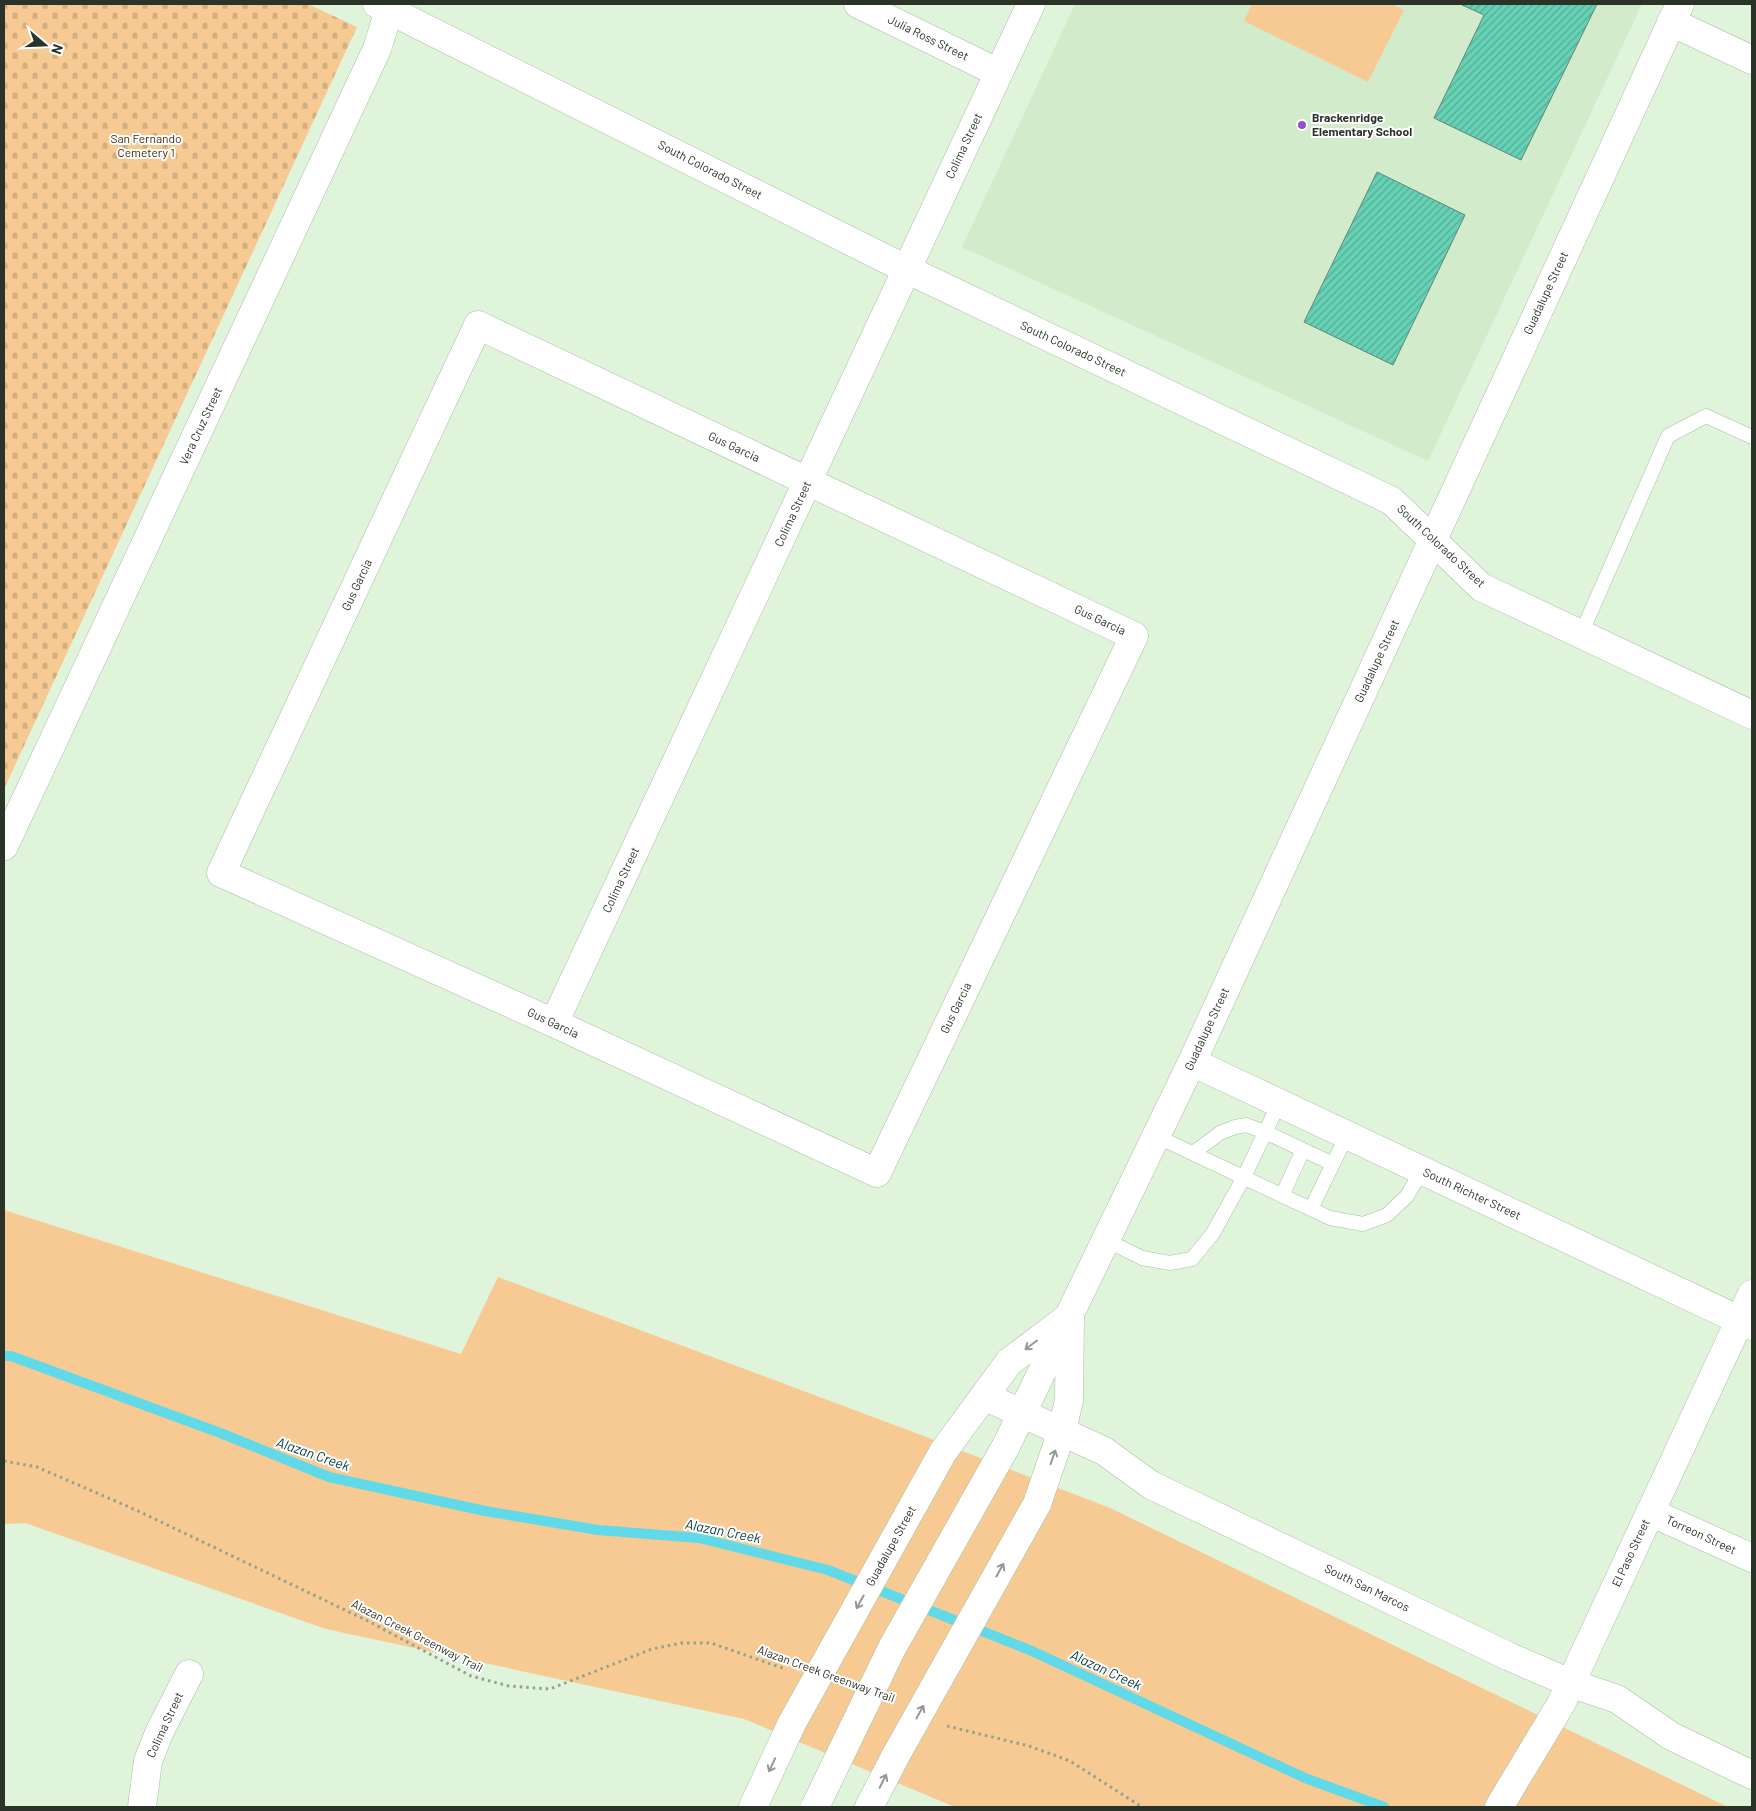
<svg xmlns="http://www.w3.org/2000/svg" width="1756" height="1811" viewBox="0 0 1756 1811" font-family="Barlow,sans-serif">
<style>
.built{fill:#d2ebcb}
.green{fill:#f7ca93}
.cemetery{fill:url(#cemetery-stones)}
.lines{fill:none;stroke-linecap:round;stroke-linejoin:round}
.stream{stroke:#60d9e8;stroke-width:10}
.building{fill:url(#building-hatch);stroke:#638479}
.service-casing{stroke:#aabea5;stroke-width:15}
.minor-casing{stroke:#aabea5;stroke-width:29}
.secondary-casing{stroke:#aabea5;stroke-width:29}
.path{stroke:#93a28f;stroke-width:3;stroke-dasharray:2.5 4;stroke-linecap:butt}
.service{stroke:#fff;stroke-width:14}
.minor{stroke:#fff;stroke-width:28}
.secondary{stroke:#fff;stroke-width:28}
.minor-bridge-casing{stroke:#aabea5;stroke-width:29;stroke-linecap:butt}
.secondary-bridge-casing{stroke:#aabea5;stroke-width:29;stroke-linecap:butt}
.minor-bridge{stroke:#fff;stroke-width:28}
.secondary-bridge{stroke:#fff;stroke-width:28}
.oneway{stroke:#959994}
.poi-dot{fill:#9552c6;stroke:#fff;stroke-width:2}
.labels{text-anchor:middle;stroke-width:4;stroke-linejoin:round;paint-order:stroke}
.street-label{font-size:12px;fill:#2b3329;stroke:#fff}
.poi-label{font-size:12px;font-weight:bold;fill:#2b3329;stroke:#fff;text-anchor:start}
.park-label{font-size:12px;fill:#402909;stroke:#fff}
.water-label{font-size:14px;font-style:italic;fill:#003a41;stroke:#fff}
</style>
<defs>
<pattern id="cemetery-stones" width="16" height="16" patternUnits="userSpaceOnUse" patternTransform="scale(1.25)"><rect width="16" height="16" fill="#f7ca93"/><path d="M2 7V4a2 2 0 0 1 4 0v3zM10 15v-3a2 2 0 0 1 4 0v3z" fill="#d4ae7f"/></pattern>
<pattern id="building-hatch" width="6" height="6" patternUnits="userSpaceOnUse" patternTransform="scale(1.25)"><rect width="6" height="6" fill="#66d2b5"/><path d="M-1 1l2-2M0 6l6-6M5 7l2-2" fill="none" stroke="#54ab93"/></pattern>
</defs>
<rect width="100%" height="100%" fill="#dff4da"/>
<!-- built -->
<path class="built" d="M1075,4H1642L1428,461L962,247Z"/>
<!-- green -->
<path class="green" d="M1252,4H1392L1404,10L1368,82L1244,21Z
M4,1210L461,1354L498,1277L921,1435L1110,1508L1728,1807H955L744,1719L326,1629L25,1523L4,1524Z"/>
<!-- cemetery -->
<path class="cemetery" d="M4,4H308L357,27L4,789Z"/>
<g class="lines">
<!-- stream -->
<path class="stream" d="M4,1356H11L223,1434L329,1477L485,1511L598,1530L699,1538L828,1570L1032,1651L1305,1778L1384,1807"/>
</g>
<!-- building -->
<path class="building" d="M1460,4H1597L1521,160L1434,118L1484,15Z
M1377,172L1465,215L1393,365L1304,322Z"/>
<g class="lines">
<!-- service casing -->
<g class="service-casing">
<path id="service" d="M1581,634L1668,436L1706,416L1752,437
M1156,1136L1330,1218L1363,1224L1387,1215L1407,1196L1422,1170
M1193,1153L1220,1133L1235,1127L1246,1125L1265,1132L1333,1164
M1282,1196L1303,1150
M1311,1209L1347,1135
M1106,1240L1142,1258L1170,1263L1192,1259L1213,1233L1244,1177L1279,1103"/>
</g>
<!-- minor casing -->
<g class="minor-casing">
<path id="minor" d="M377,4L906,269L1392,501L1481,587L1752,715
M858,4L999,73
M1671,22L1752,60
M478,325L1134,636L877,1173L554,1023L221,873Z
M4,846L377,49L391,4
M554,1023L1031,4
M1192,1062L1752,1326
M984,1396L1104,1451L1151,1485L1510,1657L1570,1683L1617,1699L1671,1736L1752,1775
M943,1452L1009,1362L1070,1316
M1037,1504L1062,1431L1069,1400L1070,1316
M1650,1512L1752,1558
M142,1807L148,1761L159,1733L189,1674
M753,1807L792,1723
M869,1807L896,1755
M1499,1807L1561,1704L1752,1294"/>
</g>
<!-- secondary casing -->
<g class="secondary-casing">
<path id="secondary" d="M1006,1446L1192,1062L1680,4"/>
</g>
<!-- path -->
<path class="path" d="M4,1461L37,1467L136,1510L368,1621L471,1676L509,1686L550,1689L652,1649L681,1643H711L785,1669
M947,1726L1029,1746L1070,1761L1142,1807"/>
<!-- service -->
<use href="#service" class="service"/>
<!-- minor -->
<use href="#minor" class="minor"/>
<!-- secondary -->
<use href="#secondary" class="secondary"/>
<!-- minor-bridge casing -->
<g class="minor-bridge-casing">
<path id="minor-bridge" d="M792,1723L943,1452
M896,1755L1037,1504"/>
</g>
<!-- secondary-bridge casing -->
<g class="secondary-bridge-casing">
<path id="secondary-bridge" d="M815,1807L892,1648L1006,1446"/>
</g>
<!-- minor-bridge -->
<use href="#minor-bridge" class="minor-bridge"/>
<!-- secondary-bridge -->
<use href="#secondary-bridge" class="secondary-bridge"/>
</g>
<!-- one-way arrows -->
<defs><path id="oneway-shaft" d="M-6 0H5M1.5-3L5.5 0L1.5 3" fill="none" stroke-width="1.6" stroke-linecap="round" stroke-linejoin="round" transform="scale(1.25)"/></defs>
<g class="oneway">
<use href="#oneway-shaft" transform="translate(1031 1345) rotate(143)"/>
<use href="#oneway-shaft" transform="translate(1053 1457) rotate(-71)"/>
<use href="#oneway-shaft" transform="translate(1000 1570) rotate(-61)"/>
<use href="#oneway-shaft" transform="translate(860 1602) rotate(119)"/>
<use href="#oneway-shaft" transform="translate(920 1712) rotate(-61)"/>
<use href="#oneway-shaft" transform="translate(772 1765) rotate(115)"/>
<use href="#oneway-shaft" transform="translate(883 1781) rotate(-63)"/>
</g>
<!-- markers -->
<circle class="poi-dot" cx="1302" cy="125" r="5"/>
<g class="labels">
<!-- street labels -->
<g class="street-label">
<text transform="translate(928 38) rotate(26)" y="4">Julia Ross Street</text>
<text transform="translate(964 146) rotate(-65)" y="4">Colima Street</text>
<text transform="translate(710 170) rotate(27)" y="4">South Colorado Street</text>
<text transform="translate(1546 293) rotate(-65)" y="4">Guadalupe Street</text>
<text transform="translate(1073 349) rotate(25)" y="4">South Colorado Street</text>
<text transform="translate(201 426) rotate(-65)" y="4">Vera Cruz Street</text>
<text transform="translate(734 447) rotate(25)" y="4">Gus Garcia</text>
<text transform="translate(793 514) rotate(-65)" y="4">Colima Street</text>
<text transform="translate(1441 546) rotate(43)" y="4">South Colorado Street</text>
<text transform="translate(357 585) rotate(-65)" y="4">Gus Garcia</text>
<text transform="translate(1100 620) rotate(25)" y="4">Gus Garcia</text>
<text transform="translate(1377 661) rotate(-65)" y="4">Guadalupe Street</text>
<text transform="translate(621 880) rotate(-65)" y="4">Colima Street</text>
<text transform="translate(956 1008) rotate(-64)" y="4">Gus Garcia</text>
<text transform="translate(553 1023) rotate(25)" y="4">Gus Garcia</text>
<text transform="translate(1207 1029) rotate(-65)" y="4">Guadalupe Street</text>
<text transform="translate(1472 1194) rotate(25)" y="4">South Richter Street</text>
<text transform="translate(1701 1535) rotate(25)" y="4">Torreon Street</text>
<text transform="translate(891 1546) rotate(-61)" y="4">Guadalupe Street</text>
<text transform="translate(1631 1553) rotate(-65)" y="4">El Paso Street</text>
<text transform="translate(1367 1588) rotate(26)" y="4">South San Marcos</text>
<text transform="translate(417 1636) rotate(27)" y="4">Alazan Creek Greenway Trail</text>
<text transform="translate(826 1674) rotate(20)" y="4">Alazan Creek Greenway Trail</text>
<text transform="translate(165 1725) rotate(-65)" y="4">Colima Street</text>
</g>
<!-- poi labels -->
<g class="poi-label">
<text x="1312" y="122">Brackenridge<tspan x="1312" dy="14">Elementary School</tspan></text>
</g>
<!-- park labels -->
<g class="park-label">
<text x="146" y="143">San Fernando<tspan x="146" dy="14">Cemetery 1</tspan></text>
</g>
<!-- water labels -->
<g class="water-label">
<text transform="translate(313 1454) rotate(19)" y="5">Alazan Creek</text>
<text transform="translate(723 1531) rotate(11)" y="5">Alazan Creek</text>
<text transform="translate(1106 1670) rotate(25)" y="5">Alazan Creek</text>
</g>
</g>
<!-- border -->
<rect width="1756" height="1811" fill="none" stroke="#2b3329" stroke-width="10"/>
<!-- north arrow -->
<g transform="translate(45 45) rotate(109)" stroke="#ffffff" stroke-width="4" paint-order="stroke">
<path d="M0-4L9 19L0 12L-9 19Z" fill="#2b3329"/>
<text y="-8" font-size="14" font-weight="bold" text-anchor="middle" fill="#2b3329">N</text>
</g>
</svg>
